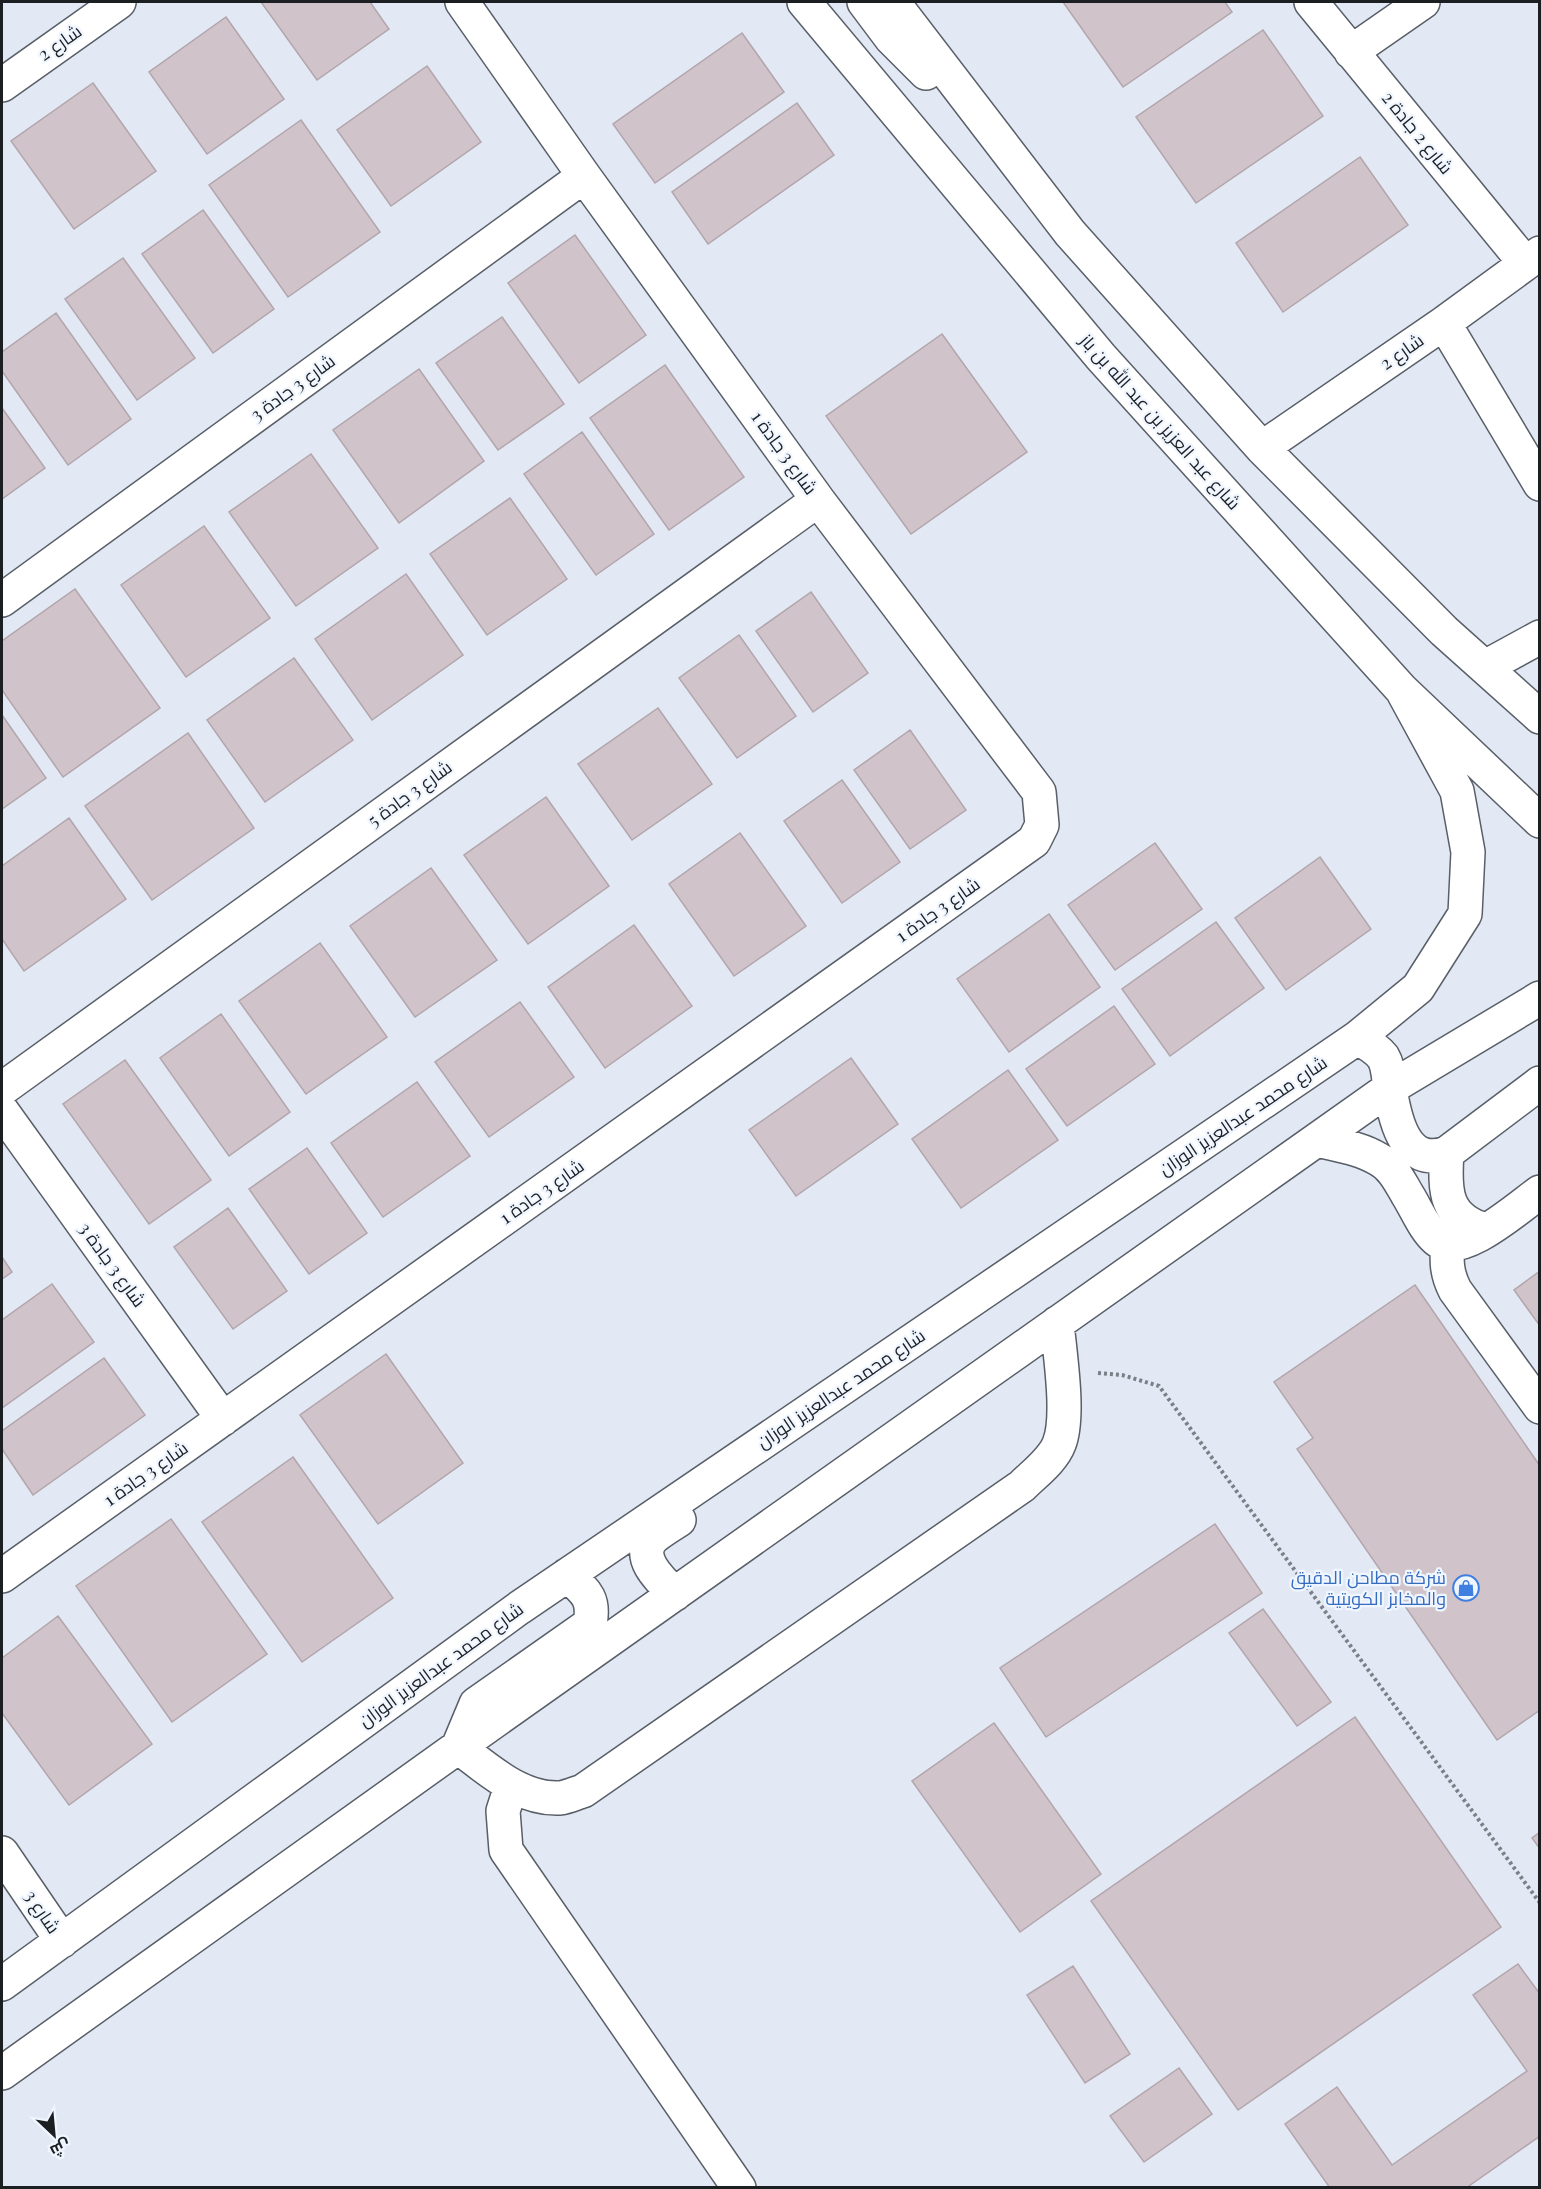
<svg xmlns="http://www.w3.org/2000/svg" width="1541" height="2189" viewBox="0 0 1541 2189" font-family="'Playfair Display',Cairo,serif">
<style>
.building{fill:#d0c4ca;stroke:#b2a5ac;stroke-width:1.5}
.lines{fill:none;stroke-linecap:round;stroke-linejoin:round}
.minor-casing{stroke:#595f68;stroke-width:36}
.path{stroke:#7b8087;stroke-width:4;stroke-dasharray:3 3;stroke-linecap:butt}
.minor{stroke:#fff;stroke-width:33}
.labels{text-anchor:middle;stroke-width:4.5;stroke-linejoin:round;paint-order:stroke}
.street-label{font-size:18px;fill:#1c1f22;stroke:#f0f6ff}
.shop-label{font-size:18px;fill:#366cbe;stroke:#f0f6ff;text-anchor:end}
</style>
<rect width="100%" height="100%" fill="#e2e9f4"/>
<!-- building -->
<path class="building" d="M261,2H370L389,29L317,80Z
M1063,2H1225L1232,12L1123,87Z
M226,17L284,99L207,154L149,72Z
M1263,30L1323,116L1196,203L1136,117Z
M742,33L784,92L655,183L613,124Z
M427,66L481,142L391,206L337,130Z
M93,83L156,171L74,229L11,141Z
M797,103L834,155L708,244L672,192Z
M301,120L380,232L288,297L209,185Z
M1360,157L1408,225L1283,312L1236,243Z
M203,210L274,309L213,353L142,254Z
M575,235L646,335L579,383L508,283Z
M123,258L195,358L137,400L65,299Z
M56,313L131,419L68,465L2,371V352Z
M502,317L564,404L498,450L436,363Z
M942,334L1027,452L911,534L826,416Z
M665,365L744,477L669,530L590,418Z
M419,369L484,461L399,523L333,430Z
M2,408L45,468L2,499Z
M582,432L654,534L596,575L524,474Z
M311,454L378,548L296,606L229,512Z
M510,498L567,579L487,635L430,554Z
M204,526L270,618L186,677L121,585Z
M406,574L463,655L372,720L315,639Z
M75,589L160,708L63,777L2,690V641Z
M811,592L868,673L813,712L756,631Z
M739,635L796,716L737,758L679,678Z
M294,658L353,740L265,802L207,720Z
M658,708L712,784L632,840L578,764Z
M2,715L46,778L2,809Z
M910,730L966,810L910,849L854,770Z
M188,733L254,828L152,900L85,806Z
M842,780L900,862L842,903L784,821Z
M546,797L609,886L528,944L464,855Z
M69,818L126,899L24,971L2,939V866Z
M740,833L806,926L734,976L669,884Z
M1155,843L1202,909L1115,970L1068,905Z
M1320,857L1371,929L1286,990L1235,918Z
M431,868L497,960L415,1017L350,926Z
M1049,914L1100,987L1009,1052L957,979Z
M1216,922L1264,988L1170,1056L1122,989Z
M634,925L692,1006L605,1068L548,987Z
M320,943L387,1037L306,1094L239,1001Z
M520,1002L574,1077L489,1137L435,1062Z
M1114,1006L1155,1064L1067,1126L1026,1069Z
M221,1014L290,1112L229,1156L160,1058Z
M851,1058L898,1124L796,1196L749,1130Z
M125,1060L211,1180L149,1224L63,1104Z
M1008,1070L1058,1140L961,1208L912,1139Z
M417,1082L470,1156L383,1217L331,1143Z
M307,1148L367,1233L309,1274L249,1189Z
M228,1208L287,1291L233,1329L174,1247Z
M2,1257L12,1272L2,1279Z
M1540,1271V1326L1514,1290Z
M52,1284L94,1342L2,1408V1320Z
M1415,1285L1540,1466V1710L1497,1740L1297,1449L1313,1438L1274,1382Z
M386,1354L463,1463L378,1524L300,1415Z
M104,1358L145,1415L33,1495L2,1449V1431Z
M293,1457L393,1598L302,1662L202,1522Z
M171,1519L267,1654L172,1722L76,1586Z
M1215,1524L1262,1593L1046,1737L1000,1668Z
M1263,1609L1331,1702L1297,1726L1229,1633Z
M58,1616L152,1744L69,1805L2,1713V1658Z
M1355,1717L1501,1927L1238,2110L1091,1901Z
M994,1723L1101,1874L1020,1932L912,1781Z
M1540,1832V1849L1532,1838Z
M1518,1964L1540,1994V2136L1466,2188H1330L1285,2124L1337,2087L1392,2165L1527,2071L1473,1995Z
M1073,1966L1130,2054L1085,2083L1027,1995Z
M1179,2068L1212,2114L1144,2162L1110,2116Z"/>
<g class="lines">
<!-- minor casing -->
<g class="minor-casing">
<path id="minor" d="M804,2L1101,357L1402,690L1540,821
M864,2L891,38L926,73
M893,2L1070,233L1262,448L1444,631L1540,717
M1311,2L1525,263
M1351,52L1423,2
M2,85L119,2
M1444,323L1540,484
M1262,448L1444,323L1540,253
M2,600L584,176
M1485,667L1540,637
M1357,1038C1367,1043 1376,1048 1383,1057C1389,1067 1388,1077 1390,1089C1395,1120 1405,1168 1447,1153L1540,1083
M2,1089L818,500
M2,1111L223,1419
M1317,1140C1337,1145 1360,1148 1378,1159C1392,1166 1399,1180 1407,1194C1416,1208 1424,1229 1437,1240C1460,1260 1520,1206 1540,1192
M1447,1153C1444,1191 1445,1219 1486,1230
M1448,1245C1446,1262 1447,1274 1455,1290L1540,1407
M567,1575C586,1592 595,1598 590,1624L476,1704L458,1747C488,1769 520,1800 560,1798C567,1797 576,1793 583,1791L1022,1486C1034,1474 1053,1460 1059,1444C1070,1417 1060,1355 1057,1323
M2,1576L1034,841L1042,825L1039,792L818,500L584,176L462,2
M675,1594C660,1580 633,1555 655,1536C663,1530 671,1525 679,1520
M511,1786L503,1811L506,1850L739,2188
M2,1853L62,1941
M2,1984L519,1608L1357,1038L1418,988L1465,914L1468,852L1457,791L1402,690
M2,2073L458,1747L1390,1088L1540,998"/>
</g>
<!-- path -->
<path class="path" d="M1098,1373L1122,1375L1159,1386L1540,1903"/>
<!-- minor -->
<use href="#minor" class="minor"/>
</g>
<!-- icons -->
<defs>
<g id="shop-ring" transform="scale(1.35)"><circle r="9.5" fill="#f0f6ff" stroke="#3f7fe0" stroke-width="1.5"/><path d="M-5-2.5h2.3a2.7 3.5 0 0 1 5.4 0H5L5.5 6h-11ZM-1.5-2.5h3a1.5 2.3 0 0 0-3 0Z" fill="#3f7fe0"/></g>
</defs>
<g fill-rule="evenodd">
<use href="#shop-ring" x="1466" y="1588"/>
</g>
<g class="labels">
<!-- street labels -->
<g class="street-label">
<text transform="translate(60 43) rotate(-35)" y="6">شارع 2</text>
<text transform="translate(1417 133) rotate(51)" y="6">شارع 2 جادة 2</text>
<text transform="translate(1402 352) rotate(-35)" y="6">شارع 2</text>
<text transform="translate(293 388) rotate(-36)" y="6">شارع 3 جادة 3</text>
<text transform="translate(1160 422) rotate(48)" y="6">شارع عبد العزيز بن عبد الله بن باز</text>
<text transform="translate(784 453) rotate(54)" y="6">شارع 3 جادة 1</text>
<text transform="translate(410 794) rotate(-36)" y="6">شارع 3 جادة 5</text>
<text transform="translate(938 910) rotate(-35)" y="6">شارع 3 جادة 1</text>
<text transform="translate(1243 1116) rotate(-34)" y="6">شارع محمد عبدالعزيز الوزان</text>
<text transform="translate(542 1192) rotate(-35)" y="6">شارع 3 جادة 1</text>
<text transform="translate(112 1265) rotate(54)" y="6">شارع 3 جادة 3</text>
<text transform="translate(841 1389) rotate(-34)" y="6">شارع محمد عبدالعزيز الوزان</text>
<text transform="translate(146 1474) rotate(-35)" y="6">شارع 3 جادة 1</text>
<text transform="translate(441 1665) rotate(-36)" y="6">شارع محمد عبدالعزيز الوزان</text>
<text transform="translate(42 1912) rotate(56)" y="6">شارع 3</text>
</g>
<!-- shop labels -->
<g class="shop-label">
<text x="1446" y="1584">شركة مطاحن الدقيق<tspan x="1446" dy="21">والمخابز الكويتية</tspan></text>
</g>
</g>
<!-- border -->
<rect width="1541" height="2189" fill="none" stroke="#1c1f22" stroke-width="6"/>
<!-- north arrow -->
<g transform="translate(54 2135) rotate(154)" stroke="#f0f6ff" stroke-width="4.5" paint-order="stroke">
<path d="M0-4.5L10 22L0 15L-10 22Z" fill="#1c1f22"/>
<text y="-9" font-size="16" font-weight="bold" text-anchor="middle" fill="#1c1f22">ش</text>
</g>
</svg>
